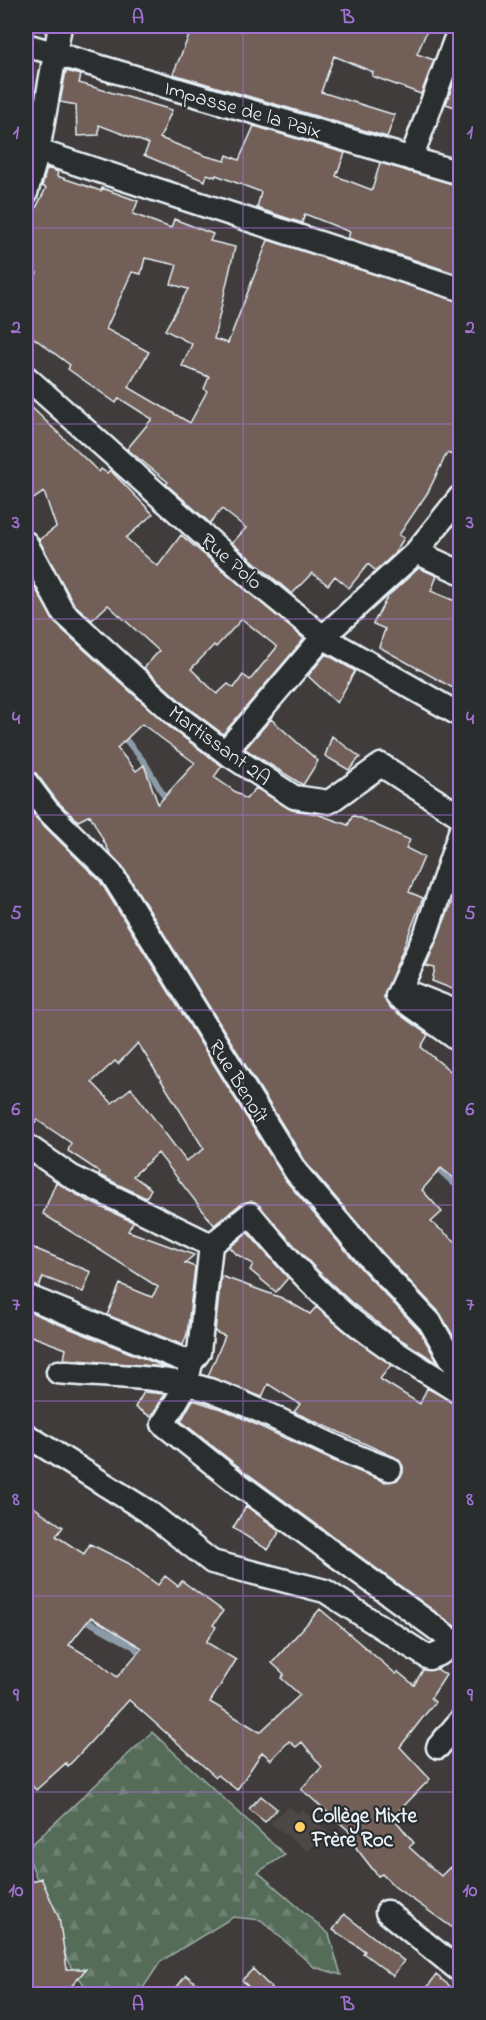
<svg xmlns="http://www.w3.org/2000/svg" width="486" height="2020" viewBox="0 0 486 2020" font-family="'Indie Flower',sans-serif">
<style>
.built{fill:#4e4644}
.forest{fill:url(#forest-firs);stroke:#9eaea8;stroke-width:1.5}
.lines{fill:none;stroke-linecap:round;stroke-linejoin:round}
.stream{stroke:#8c9ba8;stroke-width:6}
.building{fill:#715f59;stroke:#e8f1f8;stroke-width:1.5;fill-rule:evenodd}
.minor-casing{stroke:#e8f1f8;stroke-width:27}
.minor{stroke:#2a2d2e;stroke-width:22}
.grid{fill:none;stroke:#a171d3;stroke-width:1.5;stroke-opacity:0.55}
.poi-dot{fill:#ffd166;stroke:#2a2d2e;stroke-width:2}
.labels{text-anchor:middle;stroke-width:4.5;stroke-linejoin:round;paint-order:stroke}
.street-label{font-size:21px;fill:#e8f1f8;stroke:#2a2d2e}
.poi-label{font-size:21px;font-weight:bold;fill:#e8f1f8;stroke:#2a2d2e;text-anchor:start}
.neatline{fill:none;stroke:#a171d3;stroke-width:2}
.grid-label{font-size:20px;text-anchor:middle;font-weight:bold;fill:#a171d3}
</style>
<defs>
<pattern id="forest-firs" width="22" height="20" patternUnits="userSpaceOnUse" patternTransform="scale(1.5)"><rect width="22" height="20" fill="#556c59"/><path d="M5 1l3.5 6h-7zM16 11l3.5 6h-7z" fill="#6d8172"/></pattern>
</defs>
<rect width="100%" height="100%" fill="#3f3c3b"/>
<filter id="ink" filterUnits="userSpaceOnUse"><feTurbulence type="fractalNoise" baseFrequency=".0167" numOctaves="2"/><feDisplacementMap in="SourceGraphic" scale="12" xChannelSelector="R" yChannelSelector="G"/><feConvolveMatrix kernelMatrix="1 2 1 2 8 2 1 2 1" color-interpolation-filters="sRGB"/></filter>
<g filter="url(#ink)">
<!-- built -->
<path class="built" d="M289,1806L298,1813L302,1809L328,1832L307,1851L270,1823Z"/>
<!-- forest -->
<path class="forest" d="M152,1732L285,1855L258,1872L329,1934L341,1975L314,1967L261,1920L233,1917L161,1961L139,1994H91L69,1964L26,1850Z"/>
<g class="lines">
<!-- stream -->
<path class="stream" d="M122,735L145,763L168,803
M435,1166L460,1189
M82,1618L133,1646L143,1657"/>
</g>
<!-- building -->
<path class="building" d="M193,26H215L226,30L228,26H429L417,54L434,60L421,94L372,76L373,72L334,56L321,92L395,115L387,137L173,74Z
M459,68H460V109L446,104Z
M66,71L81,75L79,83L172,110L160,138L206,156L225,161L227,155L239,160L254,126L345,153L336,176L372,190L380,163L460,186V216L455,238L460,240V275L348,238L350,232L305,214L302,223L257,208L261,192L216,175L215,177L207,174L205,181L144,155L149,144L99,125V135L77,136L76,105L60,102Z
M47,168L58,172L57,176L101,191L102,188L138,201L133,214L171,228L174,219L213,234L210,241L235,247L214,339L228,343L268,240L460,302V458L447,453L428,492L399,535L404,538L394,554L376,571L368,564L349,588L335,576L328,585L312,573L292,594L232,543L246,528L222,509L210,523L166,484L168,482L127,449L152,419L119,398L116,403L68,369L70,365L26,332V297L37,273L26,269V236L33,224L29,222L46,188L42,186ZM145,258L177,265L171,284L188,289L165,330L192,344L182,366L209,377L204,389L207,391L190,423L128,387L149,352L106,329L132,272L141,274Z
M26,402L99,472L101,469L107,473L110,470L153,514L126,538L151,561L158,566L181,535L304,639L223,734L186,706L144,668L159,651L108,605L92,620L74,604L39,540L56,527L44,492L26,504ZM242,619L277,647L250,680L243,675L234,688L228,684L217,694L191,669L214,645L216,647Z
M419,568L437,576L431,591L460,603V692L379,647L385,629L373,624L388,596Z
M26,571L54,622L168,726L222,766L214,777L246,799L256,788L292,810L317,814L348,825L353,815L410,840L406,848L424,857L409,892L423,898L384,997L389,1007L428,1035L421,1047L460,1079V1183L441,1168L422,1190L442,1212L431,1222L460,1245V1348L440,1313L383,1253L307,1164L122,866L110,853L90,815L78,821L57,801L36,773L26,769ZM142,724L195,763L158,804L144,765L136,771L117,748Z
M326,654L355,671L337,703L308,676Z
M271,719L318,761L303,785L245,749Z
M332,736L360,757L349,770L325,756Z
M26,804L37,819L100,881L286,1181L363,1271L419,1330L438,1363L392,1334L351,1302L315,1268L255,1202L242,1203L214,1225L158,1153L133,1176L151,1189L146,1198L99,1175L100,1172L68,1151L71,1143L37,1120L26,1132ZM138,1043L204,1149L186,1161L131,1088L112,1103L92,1082L115,1061L118,1064Z
M460,882V992L432,981L435,968L426,966Z
M56,1182L86,1200L133,1222L128,1231L194,1255L185,1263L195,1267L187,1334L183,1345L107,1315L120,1284L152,1297L158,1287L43,1214Z
M248,1233L288,1278L276,1292L250,1270L253,1264L236,1254L230,1247Z
M29,1246L91,1272L83,1292L43,1277L39,1287L26,1283V1255Z
M221,1276L282,1298L310,1314L316,1307L348,1334L391,1365L380,1379L420,1404L427,1388L460,1406V1630L244,1471L181,1421L193,1400L227,1411L338,1463L385,1482L398,1480L403,1473V1466L395,1457L294,1412L300,1404L268,1384L262,1397L208,1376L225,1336L215,1332Z
M26,1310L56,1323L165,1367L64,1359L66,1349L26,1334Z
M144,1392L165,1394L151,1417L135,1407Z
M26,1502L63,1527L56,1536L84,1554L90,1544L128,1563L158,1585L165,1576L178,1586L182,1581L223,1611L213,1625L216,1627L206,1642L236,1660L210,1702L260,1732L300,1695L281,1678L284,1674L272,1663L320,1609L396,1674L398,1672L414,1685L423,1670L437,1669L446,1675L431,1698L435,1702L400,1747L430,1779L393,1817L414,1843L409,1847L441,1876L450,1867L460,1877V1933L395,1887L382,1874L378,1876L357,1849L348,1830L301,1789L322,1767L302,1742L296,1747L289,1741L271,1760L262,1752L237,1790L218,1775L216,1777L129,1700L74,1760L68,1766L66,1763L36,1790L26,1779ZM91,1617L142,1648L117,1677L98,1662L69,1645Z
M246,1506L280,1531L268,1550L233,1528Z
M261,1796L277,1809L265,1822L249,1809Z
M41,1878L59,1918L67,1969H86L64,1995H26V1884Z
M344,1914L404,1961L393,1976L363,1953L365,1951L333,1930Z
M253,1969L278,1995H256L242,1980Z
M186,1975L211,1995H171Z
M436,1975L460,1994V1995H422Z"/>
<g class="lines">
<!-- minor casing -->
<g class="minor-casing">
<path id="minor" d="M26,45L460,173
M26,147L460,289
M411,159L460,27
M26,193L38,151L60,26
M26,377L257,583L323,637L460,715
M26,543L63,612L177,716L225,752L294,797L329,802L381,765L460,816
M416,552L460,572
M225,752L323,637L416,552L460,497
M26,782L47,810L111,873L296,1172L373,1262L430,1322L460,1374
M460,832L426,933L397,996L460,1041
M407,992L460,1013
M26,1145L72,1177L211,1245
M26,1296L191,1363
M58,1372C106,1377 163,1375 209,1390C271,1411 327,1448 390,1469
M460,1393C420,1367 378,1344 342,1312C308,1283 279,1248 250,1214L211,1245L199,1352L191,1363L186,1385L163,1424L236,1482L460,1646
M26,1435L147,1511L212,1562L325,1591L429,1658L441,1653L455,1642
M438,1747L460,1721
M387,1912L460,1971"/>
</g>
<!-- minor -->
<use href="#minor" class="minor"/>
</g>
</g>
<!-- grid -->
<path class="grid" d="M243,26V1994M26,228H460M26,424H460M26,619H460M26,815H460M26,1010H460M26,1205H460M26,1401H460M26,1596H460M26,1792H460"/>
<!-- markers -->
<circle class="poi-dot" cx="300" cy="1827" r="6"/>
<g class="labels">
<!-- street labels -->
<g class="street-label">
<text transform="translate(243 109) rotate(16)" y="7">Impasse de la Paix</text>
<text transform="translate(232 561) rotate(41)" y="7">Rue Polo</text>
<text transform="translate(220 745) rotate(36)" y="7">Martissant 2A</text>
<text transform="translate(239 1081) rotate(58)" y="7">Rue Benoît</text>
</g>
<!-- poi labels -->
<g class="poi-label">
<text x="312" y="1822">Collège Mixte<tspan x="312" dy="24">Frère Roc</tspan></text>
</g>
</g>
<!-- margin -->
<rect width="486" height="2020" fill="none" stroke="#2a2d2e" stroke-width="66"/>
<rect x="33" y="33" width="420" height="1954" class="neatline"/>
<g class="grid-label">
<text x="138" y="23">A</text>
<text x="348" y="23">B</text>
<text x="16" y="138">1</text>
<text x="470" y="138">1</text>
<text x="16" y="333">2</text>
<text x="470" y="333">2</text>
<text x="16" y="528">3</text>
<text x="470" y="528">3</text>
<text x="16" y="724">4</text>
<text x="470" y="724">4</text>
<text x="16" y="919">5</text>
<text x="470" y="919">5</text>
<text x="16" y="1115">6</text>
<text x="470" y="1115">6</text>
<text x="16" y="1310">7</text>
<text x="470" y="1310">7</text>
<text x="16" y="1505">8</text>
<text x="470" y="1505">8</text>
<text x="16" y="1701">9</text>
<text x="470" y="1701">9</text>
<text x="16" y="1896">10</text>
<text x="470" y="1896">10</text>
<text x="138" y="2010">A</text>
<text x="348" y="2010">B</text>
</g>
</svg>
